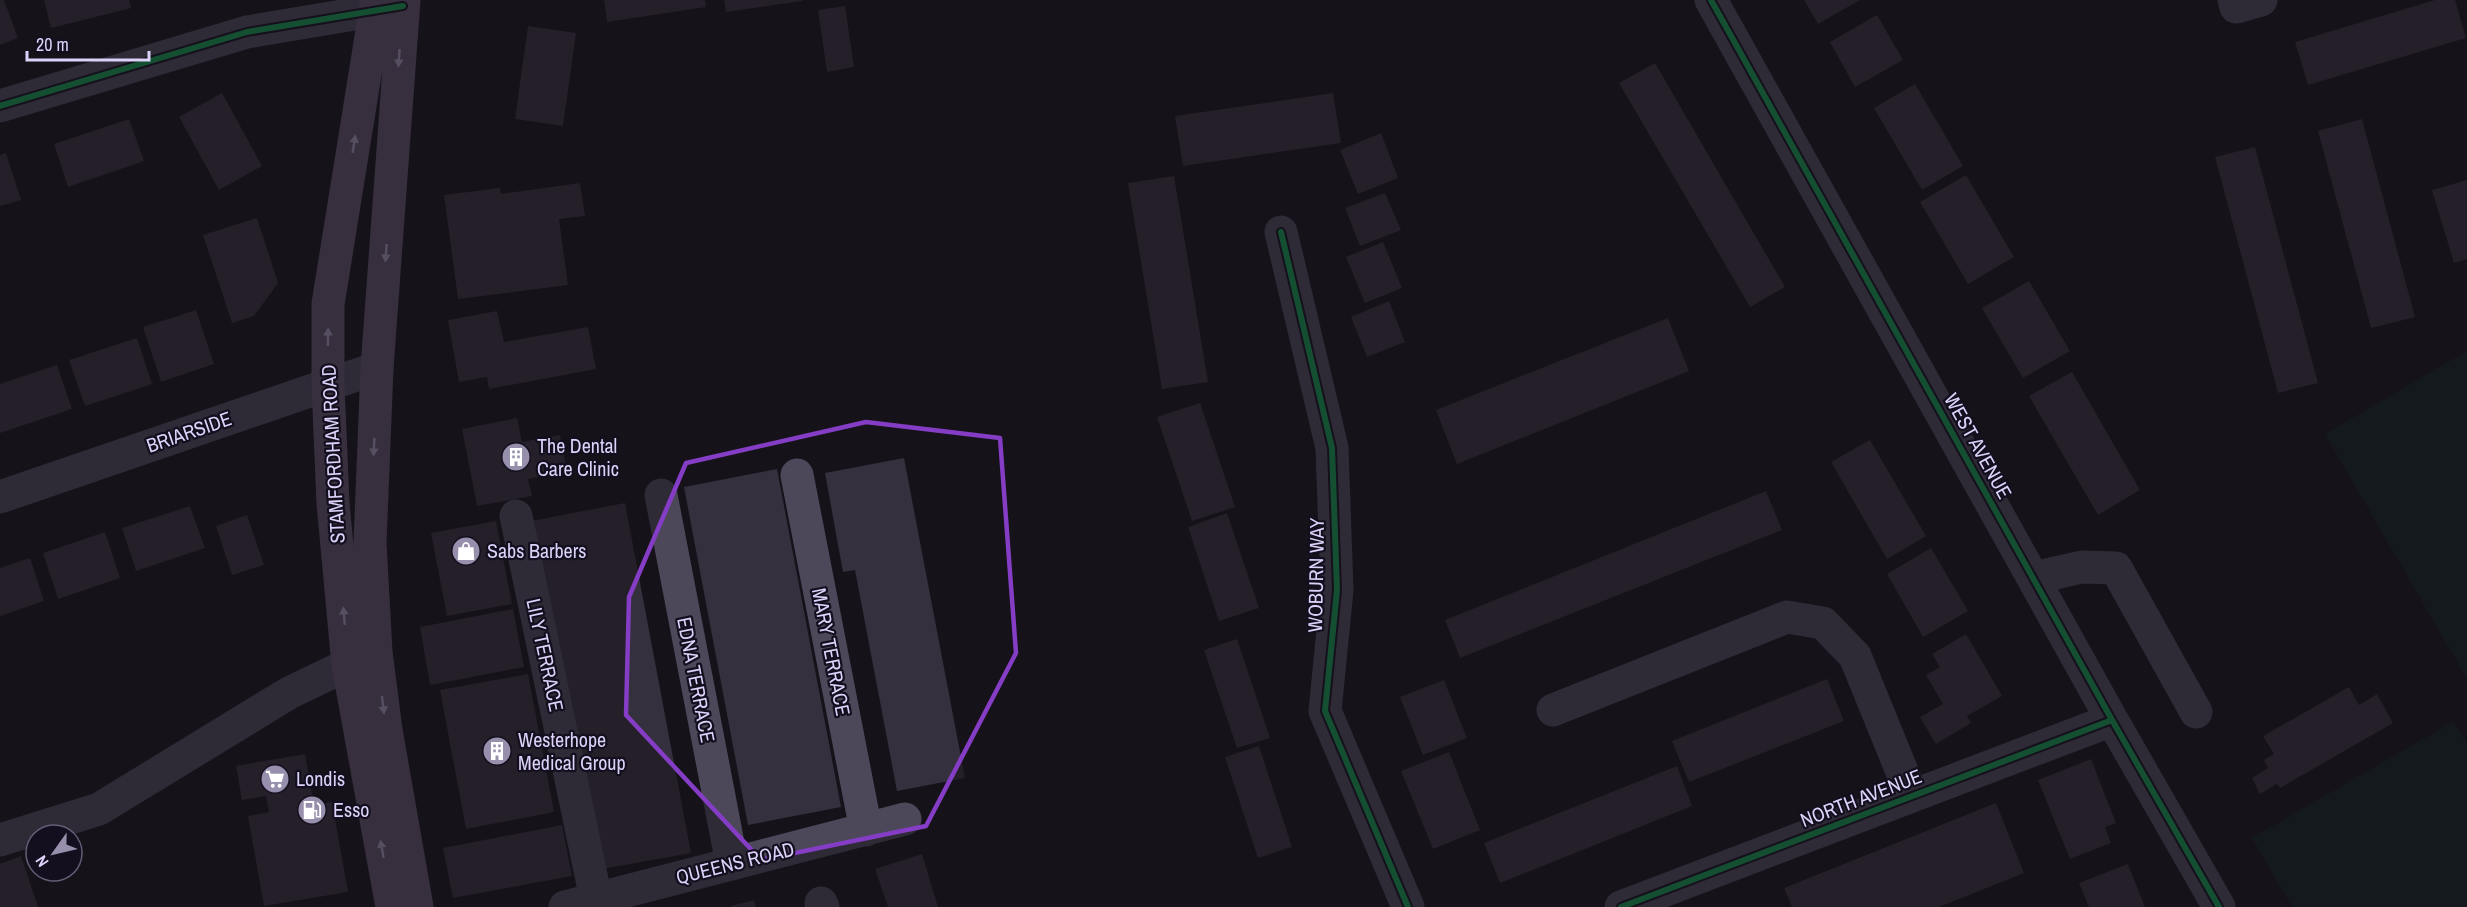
<svg xmlns="http://www.w3.org/2000/svg" width="2467" height="907" viewBox="0 0 2467 907" font-family="'Archivo Narrow',sans-serif">
<style>
.green{fill:#132225}
.building{fill:#35303d}
.lines{fill:none;stroke-linecap:round;stroke-linejoin:round}
.minor{stroke:#4c485a;stroke-width:33}
.major{stroke:#60536a;stroke-width:33}
.cycleway-casing{stroke:#140f1e;stroke-width:10}
.cycleway{stroke:#139951;stroke-width:6}
.oneway{fill:#a599b9}
.marked{fill:none;stroke:#853dc5;stroke-width:4.5;stroke-linejoin:round}
.labels{text-anchor:middle;stroke-width:4.5;stroke-linejoin:round;paint-order:stroke}
.street-label{font-size:20px;fill:#ddd2f9;stroke:#140f1e}
.poi-label{font-size:20px;fill:#ddd2f9;stroke:#140f1e;text-anchor:start}
</style>
<rect width="100%" height="100%" fill="#15121a"/>
<!-- green -->
<path class="green" d="M2467,351V679L2325,434Z
M2454,721L2467,743V907H2292L2252,838Z"/>
<!-- building -->
<path class="building" d="M0,0H4L18,38L0,45Z
M44,0H129L131,8L51,28Z
M604,0H705L706,7L607,22Z
M724,0H802V1L726,12Z
M1804,0H1860L1818,24Z
M2435,0H2455L2466,38L2308,85L2295,42Z
M845,6L854,67L827,72L818,10Z
M1877,15L1903,60L1855,87L1830,42Z
M528,26L576,33L563,126L515,119Z
M1655,63L1785,287L1750,307L1619,83Z
M1915,84L1963,166L1922,190L1874,108Z
M222,93L262,166L219,190L179,117Z
M1333,93L1341,143L1183,166L1175,116Z
M129,119L144,161L68,187L54,144Z
M2362,119L2415,317L2371,328L2318,131Z
M1381,133L1398,178L1358,194L1340,150Z
M2255,147L2318,383L2278,393L2215,157Z
M6,153L21,200L0,206V155Z
M1966,175L2014,257L1968,284L1920,202Z
M1174,176L1208,382L1162,389L1128,183Z
M2467,180V259L2454,263L2432,190Z
M580,183L585,216L559,219L568,285L458,299L444,195L500,188L501,194Z
M1385,193L1401,230L1360,246L1345,208Z
M257,218L278,283L254,316L232,323L203,235Z
M1383,242L1402,288L1365,303L1346,257Z
M2029,281L2070,351L2023,378L1982,308Z
M1389,301L1405,342L1367,357L1351,317Z
M196,310L214,364L161,382L143,327Z
M497,311L504,342L588,327L596,369L489,389L487,377L459,382L448,320Z
M1668,318L1689,371L1457,464L1436,410Z
M137,338L152,384L85,406L69,360Z
M57,365L72,409L0,433V384Z
M2072,372L2140,490L2098,515L2029,396Z
M1200,403L1235,507L1192,521L1157,417Z
M517,418L522,442L560,435L567,471L528,479L532,496L477,506L462,429Z
M1870,440L1926,536L1887,559L1831,462Z
M904,458L965,778L897,791L855,570L843,572L825,473Z
M777,469L841,807L748,825L684,487Z
M1766,491L1782,530L1460,658L1445,620Z
M625,503L691,853L597,870L531,521Z
M190,506L205,548L136,571L122,528Z
M1227,513L1259,608L1219,621L1188,527Z
M247,515L264,565L232,575L216,526Z
M496,521L512,604L447,616L431,533Z
M105,532L120,578L58,599L43,553Z
M1931,548L1968,611L1923,637L1887,574Z
M30,558L44,601L0,616V568Z
M513,609L524,667L430,685L420,627Z
M1966,634L2002,696L1967,716L1971,723L1936,744L1920,717L1943,704L1926,675L1940,667L1932,654Z
M1237,639L1270,738L1237,748L1204,650Z
M528,674L554,812L466,829L440,690Z
M1827,679L1844,721L1689,782L1672,741Z
M1444,680L1467,738L1423,755L1400,697Z
M2349,687L2359,705L2377,694L2393,723L2280,788L2277,784L2260,794L2252,778L2268,768L2264,760L2274,754L2263,736Z
M1259,746L1292,847L1258,858L1225,757Z
M1449,752L1480,830L1433,849L1401,771Z
M305,754L314,805L332,802L348,892L264,906L248,816L269,812L266,796L242,800L236,766Z
M2091,759L2116,823L2105,827L2111,843L2070,859L2038,780Z
M1677,766L1692,806L1500,883L1484,843Z
M1996,803L2024,873L1939,907H1792L1784,888Z
M562,825L572,876L453,898L443,848Z
M922,854L938,907H888L875,869Z
M21,856L38,907H0V864Z
M2128,864L2145,907H2089L2079,883Z
M754,900L756,907H731V906Z"/>
<g class="lines">
<!-- minor -->
<path class="minor" d="M1711,0L2112,720L2219,907
M2234,0L2236,7L2261,0
M0,106L247,32L402,6
M1281,232L1332,448L1337,590L1325,711L1408,907
M797,475L866,830
M661,495L732,864
M0,497L377,368
M516,516L596,899
M2033,578L2082,567L2116,568L2196,712
M1553,710L1787,617L1823,623L1855,656L1912,796
M0,840L99,809L289,693L372,653
M821,903L823,907
M565,907L905,819
M1621,907L2112,720"/>
<!-- major -->
<path class="major" d="M377,0L328,304V385L333,503L348,665L392,907
M404,0L377,368L370,543L376,652L386,730L417,907"/>
<!-- cycleway casing -->
<g class="cycleway-casing">
<path id="cycleway" d="M1711,0L2112,720L2219,907
M0,106L247,32L403,6
M1281,232L1332,448L1337,590L1325,711L1408,907
M1621,907L2112,720"/>
</g>
<!-- cycleway -->
<use href="#cycleway" class="cycleway"/>
</g>
<!-- one-way arrows -->
<defs><path id="oneway-solid" d="M-6-.8H1V-3.2L6.5 0L1 3.2V.8H-6Z" transform="scale(1.5)"/></defs>
<g class="oneway">
<use href="#oneway-solid" transform="translate(399 58) rotate(94)"/>
<use href="#oneway-solid" transform="translate(354 144) rotate(-81)"/>
<use href="#oneway-solid" transform="translate(386 253) rotate(94)"/>
<use href="#oneway-solid" transform="translate(328 337) rotate(-89)"/>
<use href="#oneway-solid" transform="translate(374 447) rotate(93)"/>
<use href="#oneway-solid" transform="translate(344 616) rotate(-95)"/>
<use href="#oneway-solid" transform="translate(383 705) rotate(83)"/>
<use href="#oneway-solid" transform="translate(382 849) rotate(-100)"/>
</g>
<!-- marked area -->
<path d="M0 0H2467V907H0ZM866,422L1000,438L1016,653L926,826L761,860L626,715L629,597L686,463Z" fill="#15121a" fill-opacity=".55" fill-rule="evenodd"/>
<path class="marked" d="M866,422L1000,438L1016,653L926,826L761,860L626,715L629,597L686,463Z"/>
<!-- icons -->
<defs>
<g id="building-disc" transform="scale(1.5)"><circle r="9.5" fill="#978fab" stroke="#140f1e"/><path d="M-4-6H4V6H1V3H-1V6H-4ZM-2.5-4.3h1.7v1.8h-1.7ZM.8-4.3h1.7v1.8H.8ZM-2.5-1h1.7V.8h-1.7ZM.8-1h1.7V.8H.8Z" fill="#fff"/></g>
<g id="shop-disc" transform="scale(1.5)"><circle r="9.5" fill="#978fab" stroke="#140f1e"/><path d="M-5-2.5h2.3a2.7 3.5 0 0 1 5.4 0H5L5.5 6h-11ZM-1.5-2.5h3a1.5 2.3 0 0 0-3 0Z" fill="#fff"/></g>
<g id="supermarket-disc" transform="scale(1.5)"><circle r="9.5" fill="#978fab" stroke="#140f1e"/><path d="M-6-5.5h2.5l.6 2H6L4.5 2H-2.5L-4.4-4H-6ZM-1.5 3.2a1.3 1.3 0 1 0 .1 0ZM3 3.2a1.3 1.3 0 1 0 .1 0Z" fill="#fff"/></g>
<g id="fuel-disc" transform="scale(1.5)"><circle r="9.5" fill="#978fab" stroke="#140f1e"/><path d="M-5.5-6h7V0h2V4h1.3V-2.5L3-4.5l.8-.8L6-3V5H2.5V1h-1V6h-7ZM-4.2-4.7v3.2H.2V-4.7Z" fill="#fff"/></g>
</defs>
<g fill-rule="evenodd">
<use href="#building-disc" x="516" y="457"/>
<use href="#shop-disc" x="466" y="551"/>
<use href="#building-disc" x="497" y="751"/>
<use href="#supermarket-disc" x="275" y="779"/>
<use href="#fuel-disc" x="312" y="810"/>
</g>
<g class="labels">
<!-- street labels -->
<g class="street-label">
<text transform="translate(189 432) rotate(-19)" y="7">BRIARSIDE</text>
<text transform="translate(1978 446) rotate(61)" y="7">WEST AVENUE</text>
<text transform="translate(333 454) rotate(-93)" y="7">STAMFORDHAM ROAD</text>
<text transform="translate(1316 575) rotate(-89)" y="7">WOBURN WAY</text>
<text transform="translate(831 652) rotate(79)" y="7">MARY TERRACE</text>
<text transform="translate(545 655) rotate(78)" y="7">LILY TERRACE</text>
<text transform="translate(696 680) rotate(79)" y="7">EDNA TERRACE</text>
<text transform="translate(1861 798) rotate(-21)" y="7">NORTH AVENUE</text>
<text transform="translate(735 863) rotate(-14)" y="7">QUEENS ROAD</text>
</g>
<!-- poi labels -->
<g class="poi-label">
<text x="537" y="453">The Dental<tspan x="537" dy="23">Care Clinic</tspan></text>
<text x="487" y="558">Sabs Barbers</text>
<text x="518" y="747">Westerhope<tspan x="518" dy="23">Medical Group</tspan></text>
<text x="296" y="786">Londis</text>
<text x="333" y="817">Esso</text>
</g>
</g>
<!-- north arrow -->
<g transform="translate(54 853) rotate(236)"><circle r="28" fill="#140f1e" stroke="#645d76" stroke-width="1.5"/>
<path d="M0-4.5L10 22L0 15L-10 22Z" fill="#978fab"/>
<text y="-9" font-size="16" font-weight="bold" text-anchor="middle" fill="#ddd2f9">N</text>
</g>
<!-- scale -->
<path d="M27 51v9h122v-9" fill="none" stroke="#ddd2f9" stroke-width="3"/>
<text x="36" y="51" font-size="18" fill="#ddd2f9" stroke="#140f1e" stroke-width="4.5" paint-order="stroke">20 m</text>
</svg>
